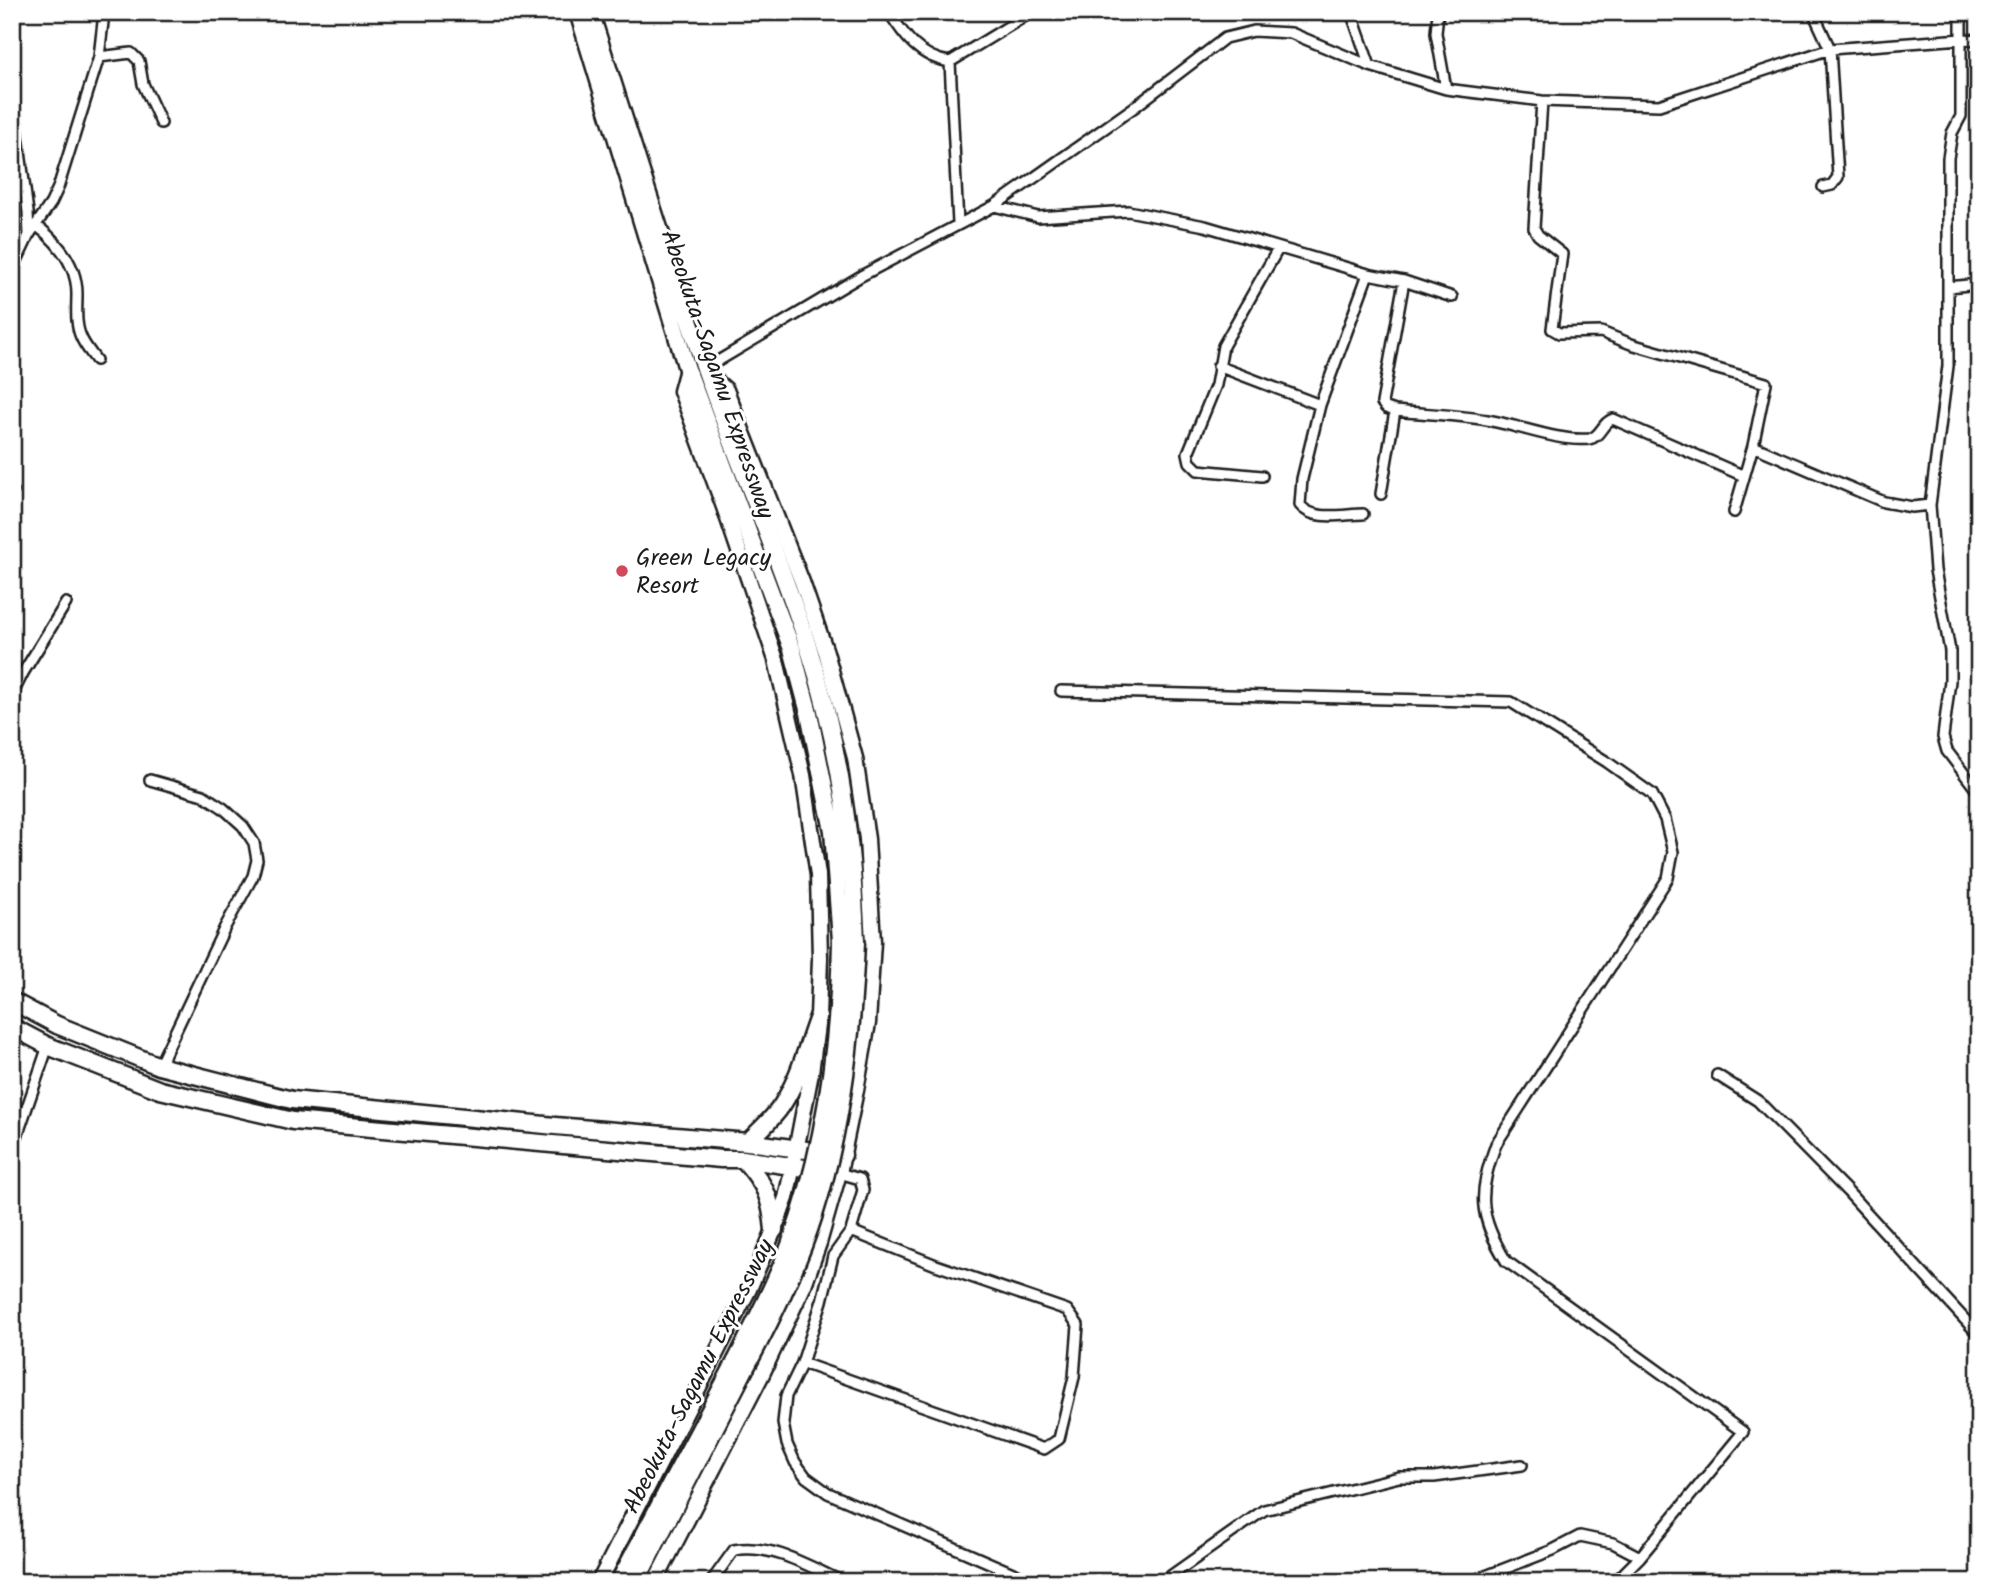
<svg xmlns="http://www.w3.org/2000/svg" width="1991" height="1594" viewBox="0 0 1991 1594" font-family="Kalam,sans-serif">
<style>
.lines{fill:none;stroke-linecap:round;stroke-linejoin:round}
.street-casing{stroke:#1c1c1c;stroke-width:14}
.primary-casing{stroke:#1c1c1c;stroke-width:19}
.highway-casing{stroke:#1c1c1c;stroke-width:21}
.street{stroke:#fff;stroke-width:9}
.primary{stroke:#fff;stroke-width:14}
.highway{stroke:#fff;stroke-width:16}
.highway-bridge-casing{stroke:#1c1c1c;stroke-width:21;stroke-linecap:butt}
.highway-bridge{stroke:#fff;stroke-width:16}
.poi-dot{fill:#d1495b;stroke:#fff;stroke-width:2.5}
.labels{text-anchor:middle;stroke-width:6;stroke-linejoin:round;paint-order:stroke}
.street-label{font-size:24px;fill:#1c1c1c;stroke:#fff}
.poi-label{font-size:24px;fill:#1c1c1c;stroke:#fff;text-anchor:start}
</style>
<rect width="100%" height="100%" fill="#fff"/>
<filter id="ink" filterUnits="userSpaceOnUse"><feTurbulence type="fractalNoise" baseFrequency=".0143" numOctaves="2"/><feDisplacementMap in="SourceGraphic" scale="14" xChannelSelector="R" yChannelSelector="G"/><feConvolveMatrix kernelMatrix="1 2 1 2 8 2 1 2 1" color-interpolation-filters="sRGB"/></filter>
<g filter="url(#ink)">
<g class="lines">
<!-- street casing -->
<g class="street-casing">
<path id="street" d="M889,12C904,36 920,58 950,62L1032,12
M1351,12L1370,66
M1438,12L1436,33L1446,89
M1813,12L1830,49L1838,177L1832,185L1823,187
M1961,12V116L1952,133L1948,158V366L1930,505L1935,570L1950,651V681L1943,737L1947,751L1979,793
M99,57L131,53L139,61L143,84L161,123
M950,62L958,224
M12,91L28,212L29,235L12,271
M1542,101L1534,228L1538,235L1562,254L1552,329L1559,333L1601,332L1631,344L1766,383L1753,446
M994,206L1038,217L1128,211L1205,226L1368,274L1404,281L1452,297
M36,225C58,242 77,265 77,294C77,308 75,324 81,337C84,345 91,353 96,360
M29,235L51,203L58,188L99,57L103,22
M1404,281L1382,403L1386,408L1395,411C1425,414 1457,415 1487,420C1518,425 1558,442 1589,439C1601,437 1602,422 1613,419L1744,476
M1948,287L1979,284
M1218,366L1320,405L1302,479L1300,505C1313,522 1344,514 1363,514
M707,373L713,364L861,276L994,206L1136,106L1225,38L1254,31L1291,33L1370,66L1446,89L1542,101L1659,105L1830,49L1962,39L1979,40
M1320,405L1368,274
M1262,476L1198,470L1190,462L1188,453L1216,385L1223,346L1278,249
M12,491H13
M1381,494L1395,411
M1734,512L1753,446L1884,502L1912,507L1930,505
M1061,691L1511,702L1607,762L1652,794L1665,819L1673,852L1668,878L1496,1144C1478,1194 1478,1215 1506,1261L1743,1432L1640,1557L1613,1543L1580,1536L1553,1550L1470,1582
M12,695L23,673L66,603
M150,780L203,795L223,808L243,826L254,843L257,860L253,876L225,927L159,1066
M1717,1075L1758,1101L1847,1191L1979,1335
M12,1151L48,1046
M839,1173L860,1179L863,1190L851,1231L833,1256L822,1301L802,1363L786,1396L783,1423L787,1444L795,1462L806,1477L828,1493L1034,1582
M802,1363L1044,1449L1059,1439L1074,1377L1078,1325L1067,1310L936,1265L851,1231
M711,1582L734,1550C772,1543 810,1567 843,1582
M1162,1582L1264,1510L1399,1477H1434L1522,1465
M1615,1582L1640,1557"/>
</g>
<!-- primary casing -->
<g class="primary-casing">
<path id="primary" d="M599,1582L749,1289L774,1230L786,1198L793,1166L811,1073L818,1017L820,958L818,875L803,775L776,660L724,507L681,391L687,369
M655,1582L761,1376L804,1285L819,1243L839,1173L856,1090L868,1023L873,942L867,839L855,758L826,652L802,582L726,390L707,373"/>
</g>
<!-- highway casing -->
<g class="highway-casing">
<path id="highway" d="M578,12L687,369L792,649L809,713L833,831L841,941
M590,12C629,133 666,254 707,374C739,465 778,554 808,646C839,742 853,841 856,942
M12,1001L57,1025L159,1066L292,1100L555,1126L748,1142L843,1155
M12,1027L48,1046L160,1090L293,1121L721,1159H743L839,1173
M748,1142C760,1130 773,1119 782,1105C799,1079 807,1046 818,1017
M743,1159C765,1184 771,1197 774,1230
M619,1582L736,1361
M636,1582L746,1367"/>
</g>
<!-- street -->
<use href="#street" class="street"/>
<!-- primary -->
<use href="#primary" class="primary"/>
<!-- highway -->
<use href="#highway" class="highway"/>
<!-- highway-bridge casing -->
<g class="highway-bridge-casing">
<path id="highway-bridge" d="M736,1361C755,1323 775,1285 790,1245C826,1147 839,1045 841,941
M746,1367C767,1328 787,1288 803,1246C840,1149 852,1045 856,942"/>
</g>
<!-- highway-bridge -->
<use href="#highway-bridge" class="highway-bridge"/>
</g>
</g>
<!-- markers -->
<circle class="poi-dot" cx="622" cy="571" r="7"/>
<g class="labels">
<!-- street labels -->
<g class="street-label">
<text transform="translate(718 374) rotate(71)" y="8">Abeokuta-Sagamu Expressway</text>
<text transform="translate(698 1376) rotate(-63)" y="8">Abeokuta-Sagamu Expressway</text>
</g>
<!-- poi labels -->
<g class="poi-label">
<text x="636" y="565">Green Legacy<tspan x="636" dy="28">Resort</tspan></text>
</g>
</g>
<!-- margin -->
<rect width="1991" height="1594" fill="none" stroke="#fff" stroke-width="42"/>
<rect x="21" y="21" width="1949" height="1552" fill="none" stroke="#1c1c1c" stroke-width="2.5" filter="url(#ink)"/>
</svg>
